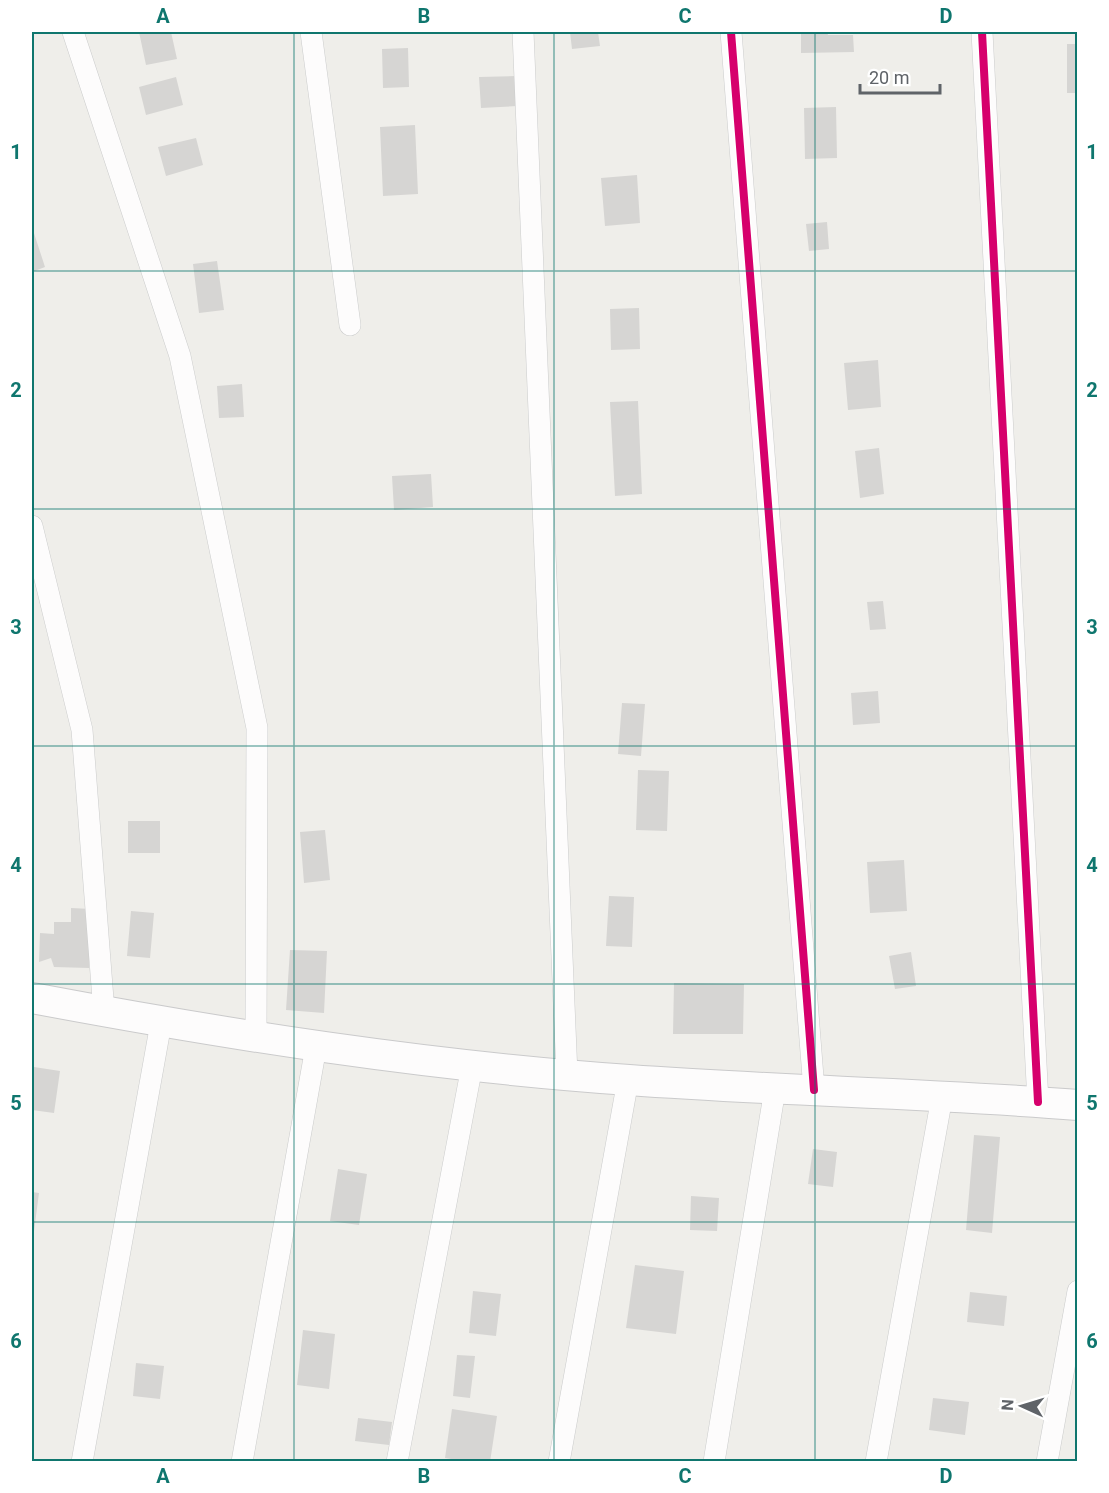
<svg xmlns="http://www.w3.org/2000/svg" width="1109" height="1493" viewBox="0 0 1109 1493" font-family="Roboto,sans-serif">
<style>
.building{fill:#d6d5d3}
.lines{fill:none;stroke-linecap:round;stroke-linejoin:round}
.street-casing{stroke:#cbcccc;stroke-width:22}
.secondary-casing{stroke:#cacacb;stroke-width:32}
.street{stroke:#fdfcfc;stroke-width:21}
.secondary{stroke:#fdfcfc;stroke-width:30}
.cycleway-casing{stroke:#fff;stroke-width:11}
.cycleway{stroke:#d6006c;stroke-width:8}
.grid{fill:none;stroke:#0f766e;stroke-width:1.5;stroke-opacity:0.55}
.neatline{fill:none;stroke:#0f766e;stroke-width:2}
.grid-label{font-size:20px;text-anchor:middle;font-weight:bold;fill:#0f766e}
</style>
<rect width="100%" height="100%" fill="#efeeea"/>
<!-- building -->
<path class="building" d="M139,32H171L177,59L146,65Z
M570,32H598L600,46L572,49Z
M801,32H827L828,35H853L854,52L801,53Z
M1067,44H1078V93H1067Z
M408,48L409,87L383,88L382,49Z
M516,76L517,106L481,108L479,77Z
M176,77L183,105L146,115L139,87Z
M836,107L837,158L805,159L804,108Z
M415,125L418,194L383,196L380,127Z
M196,138L203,165L166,176L158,147Z
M637,175L640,223L605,226L601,178Z
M827,222L829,249L809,251L806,224Z
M32,227L45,267L32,272Z
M217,261L224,310L199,313L193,264Z
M639,308L640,349L611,350L610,309Z
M878,360L881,407L848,410L844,363Z
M242,384L244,417L219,418L217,386Z
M638,401L642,494L615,496L610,402Z
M879,448L884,494L860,498L855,451Z
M431,474L433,507L394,510L392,476Z
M883,601L886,629L870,630L867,602Z
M878,691L880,723L853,725L851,693Z
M622,703L645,704L641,756L618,754Z
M638,770L669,771L667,831L636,830Z
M128,821H160V853H128Z
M325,830L330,880L304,883L300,832Z
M904,860L907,911L870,913L867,862Z
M609,896L634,897L632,947L606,946Z
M71,908L91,909L89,968L54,967L51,958L39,962L40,933L54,934V922H71Z
M131,911L154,913L150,958L127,956Z
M290,950L327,951L324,1013L286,1010Z
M911,952L916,986L895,989L889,956Z
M674,983L744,984L743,1034H673Z
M34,1067L60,1071L54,1113L32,1110Z
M974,1135L1000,1137L992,1233L966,1230Z
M813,1149L837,1152L833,1187L808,1184Z
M338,1169L367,1174L359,1225L330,1221Z
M32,1192L39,1193L33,1239H32Z
M691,1196L719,1198L717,1231L690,1230Z
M635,1265L684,1271L676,1334L626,1328Z
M473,1291L501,1294L496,1336L469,1333Z
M970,1292L1007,1296L1004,1326L967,1322Z
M303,1330L335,1334L329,1389L297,1385Z
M457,1355L475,1356L470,1398L453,1396Z
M136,1363L164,1366L160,1399L133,1396Z
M933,1398L969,1402L965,1435L929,1430Z
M452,1409L497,1416L490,1462H470L445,1458Z
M358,1418L392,1422L389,1445L355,1441Z"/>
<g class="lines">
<!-- street casing -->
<g class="street-casing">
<path id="street" d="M73,32L180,356L257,728L256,1037
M311,32L350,325
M523,32L567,1075
M731,32L814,1090
M982,32L1038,1102
M32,526L82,730L104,1012
M82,1462L161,1023
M242,1462L316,1047
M397,1462L472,1066
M559,1462L628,1080
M714,1462L775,1089
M876,1462L942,1097
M1047,1462L1078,1291"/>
</g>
<!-- secondary casing -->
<g class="secondary-casing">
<path id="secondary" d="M32,998C229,1035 428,1066 629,1080C778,1091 928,1093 1078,1105"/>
</g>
<!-- street -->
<use href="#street" class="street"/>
<!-- secondary -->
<use href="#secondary" class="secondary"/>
<!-- cycleway casing -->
<g class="cycleway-casing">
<path id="cycleway" d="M731,32L814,1090
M982,32L1038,1102"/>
</g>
<!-- cycleway -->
<use href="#cycleway" class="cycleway"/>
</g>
<!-- grid -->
<path class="grid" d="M294,32V1462M554,32V1462M815,32V1462M32,271H1078M32,509H1078M32,746H1078M32,984H1078M32,1222H1078"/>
<!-- border -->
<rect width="1109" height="1493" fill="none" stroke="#ffffff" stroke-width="66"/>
<!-- north arrow -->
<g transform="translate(1022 1406) rotate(274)" stroke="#ffffff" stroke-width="4.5" paint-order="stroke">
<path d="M0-4.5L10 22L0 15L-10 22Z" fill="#5f6368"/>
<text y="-9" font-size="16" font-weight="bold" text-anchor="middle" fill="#5f6368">N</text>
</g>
<!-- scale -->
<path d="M860 84v9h80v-9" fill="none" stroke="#5f6368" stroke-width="3"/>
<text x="869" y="84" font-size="18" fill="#5f6368" stroke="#ffffff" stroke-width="4.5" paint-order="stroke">20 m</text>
<rect x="33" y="33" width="1043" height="1427" class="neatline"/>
<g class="grid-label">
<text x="163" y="23">A</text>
<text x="424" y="23">B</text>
<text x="685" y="23">C</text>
<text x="946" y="23">D</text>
<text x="16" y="159">1</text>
<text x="1092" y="159">1</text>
<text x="16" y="397">2</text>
<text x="1092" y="397">2</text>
<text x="16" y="634">3</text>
<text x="1092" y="634">3</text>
<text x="16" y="872">4</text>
<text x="1092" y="872">4</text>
<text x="16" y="1110">5</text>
<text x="1092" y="1110">5</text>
<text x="16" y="1348">6</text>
<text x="1092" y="1348">6</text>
<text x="163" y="1483">A</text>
<text x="424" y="1483">B</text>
<text x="685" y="1483">C</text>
<text x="946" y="1483">D</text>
</g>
</svg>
